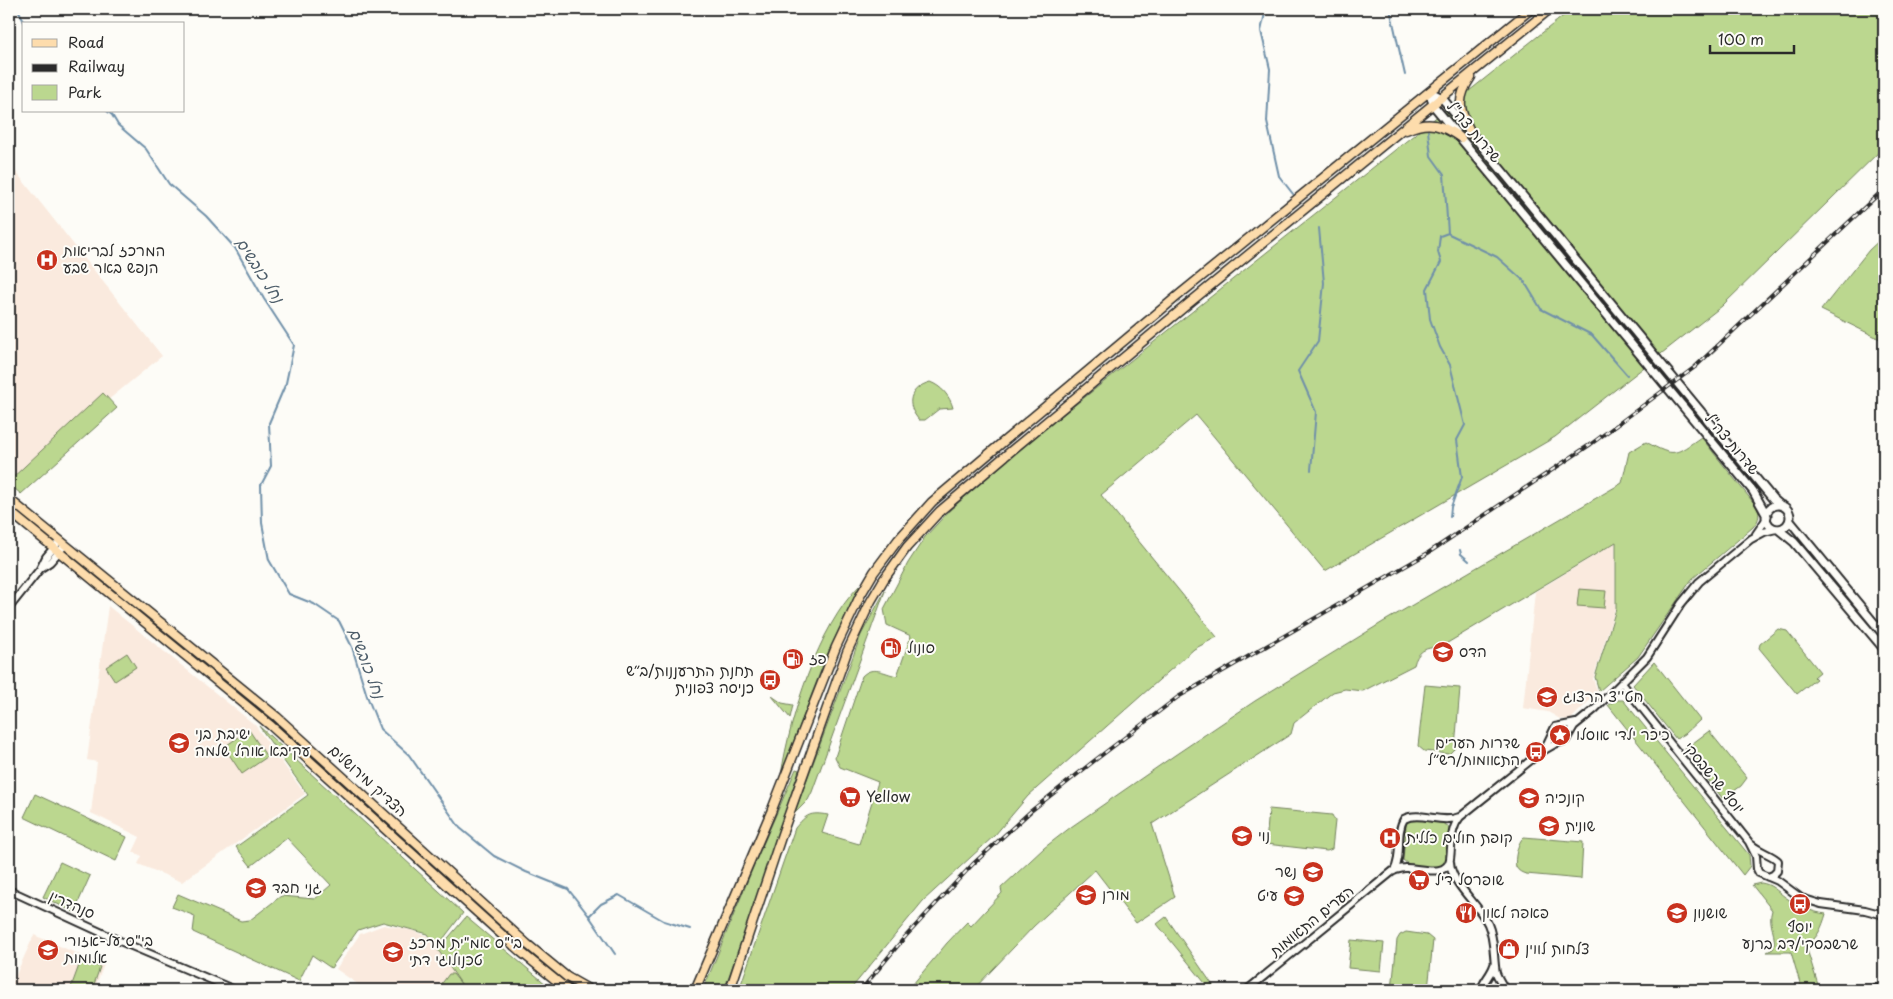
<svg xmlns="http://www.w3.org/2000/svg" width="1893" height="999" viewBox="0 0 1893 999" font-family="'Playpen Sans','Playpen Sans Hebrew',sans-serif">
<style>
.built{fill:#faeade}
.green{fill:#bbd78f;stroke:#73815d}
.lines{fill:none;stroke-linecap:round;stroke-linejoin:round}
.stream{stroke:#7090a9;stroke-width:2}
.tertiary-casing{stroke:#2b2b2b;stroke-width:10}
.secondary-casing{stroke:#2b2b2b;stroke-width:11}
.primary-casing{stroke:#2b2b2b;stroke-width:11}
.tertiary{stroke:#fdfcf7;stroke-width:6}
.secondary{stroke:#fdfcf7;stroke-width:7}
.primary{stroke:#fddcac;stroke-width:8}
.rail-casing{stroke:#2b2b2b;stroke-width:4}
.rail{stroke:#fdfcf7;stroke-width:2;stroke-dasharray:5.5;stroke-linecap:butt}
.labels{text-anchor:middle;stroke-width:4;stroke-linejoin:round;paint-order:stroke}
.street-label{font-size:15px;fill:#2b2b2b;stroke:#fdfcf7}
.poi-label{font-size:15px;fill:#2b2b2b;stroke:#fdfcf7;text-anchor:start}
.water-label{font-size:16px;font-style:italic;fill:#4e5e6a;stroke:#fdfcf7}
</style>
<rect width="100%" height="100%" fill="#fdfcf7"/>
<filter id="ink" filterUnits="userSpaceOnUse"><feTurbulence type="fractalNoise" baseFrequency=".02" numOctaves="2"/><feDisplacementMap in="SourceGraphic" scale="10" xChannelSelector="R" yChannelSelector="G"/><feConvolveMatrix kernelMatrix="1 2 1 2 8 2 1 2 1" color-interpolation-filters="sRGB"/></filter>
<g filter="url(#ink)">
<!-- built -->
<path class="built" d="M9,163L162,356L9,481Z
M1615,543V609L1593,679L1598,692L1570,720L1560,719L1548,712L1523,708L1535,592Z
M108,606L255,725L305,794L182,882L138,864L142,856L133,852L140,837L91,813L97,762L87,760Z
M384,925L411,930L427,936L463,985L462,990H366L336,969L360,934Z
M34,935L104,965L94,990H9Z"/>
<!-- green -->
<path class="green" d="M1572,9H1884V147L1722,306L1555,437L1325,571L1196,415L1101,495L1217,637L1194,649L1028,796L995,835L923,901L850,990H739L795,828C807,814 810,812 828,815L822,833L859,844L878,782L840,767L835,757L862,676C873,665 883,673 897,676L911,636L887,625L884,609L908,563L925,537L950,510L1031,440Z
M1884,236V338L1880,339L1821,310L1869,250Z
M930,382C941,386 950,396 953,408L939,409L925,420H919C905,404 909,388 930,382Z
M103,393L117,408L21,494L9,484V481Z
M1701,437L1757,507C1761,516 1758,522 1752,528L1692,579L1638,657L1599,691L1595,677L1616,609V542L1439,648C1426,646 1417,652 1414,665L1363,691L1345,689L1333,692L1294,723L1291,734L1152,824L1175,897L1136,923L1095,870L1034,926L973,990H908L947,943L967,922L971,926L1002,893L1001,888L1044,848L1071,827L1175,755L1255,701L1383,622L1622,483L1629,452L1646,442C1675,458 1675,455 1701,437Z
M860,585L826,657L781,775C790,717 818,627 860,585Z
M1579,589L1606,591L1604,608L1577,606Z
M885,591L812,792L808,800L794,814L861,635Z
M1778,629L1787,631L1820,672L1814,677L1816,679L1797,694L1759,648L1760,644Z
M127,653L136,667L115,681L106,667Z
M1654,662L1700,720L1685,734L1676,739L1633,685Z
M1425,685L1460,688L1455,748L1449,754L1424,751L1418,746Z
M772,696L782,703L793,705L790,718Z
M1616,700H1623L1749,855L1750,866L1743,875L1608,705Z
M259,726L463,913L437,947L428,934L383,922L358,930L331,968L312,955L299,981L193,932L195,916L172,907L178,894L241,921L250,920L281,896L315,899L331,885L287,838L251,866L236,847L308,795Z
M249,730L267,757L242,774L224,747Z
M1709,731L1747,778L1741,786L1723,799L1685,749Z
M796,769L799,770L763,880L724,990H703L754,865Z
M35,794L127,837L116,861L24,817Z
M1269,809L1332,815L1335,821L1332,849L1327,851L1266,844Z
M1414,819L1442,823L1448,826C1452,835 1450,858 1443,866C1433,869 1410,868 1403,860L1406,825L1408,821Z
M1524,837L1583,842L1581,879L1526,874C1522,873 1518,871 1516,867C1514,859 1518,841 1524,837Z
M60,862L90,876L74,912L43,897Z
M1761,883C1771,884 1777,891 1785,897C1798,906 1811,912 1826,914C1822,927 1818,938 1806,946L1819,988L1802,990L1791,952H1767L1773,949C1778,935 1767,925 1772,910L1752,885Z
M466,917L553,990H466L462,985L461,990H437L449,974H453L462,985L438,950Z
M1166,917L1214,987L1209,988L1157,924Z
M1406,932L1427,935L1433,940L1428,990H1392L1397,940L1400,935Z
M1351,940L1384,943L1381,971L1348,968Z
M81,960L100,967L92,990H70Z"/>
<g class="lines">
<!-- stream -->
<path class="stream" d="M18,9L25,24
M1266,9L1261,31L1270,69L1267,122L1279,176L1293,194
M1390,9L1405,75
M107,111L112,115L118,125L146,149L169,184L206,216L235,248L264,299L294,345L286,383L269,423L271,466L261,485L262,523L269,560L289,594L314,604L339,621L352,647L367,696L380,729L409,755L460,828L494,856L526,872L568,889L589,916L615,954
M1428,131L1431,156L1444,174L1448,233L1440,236L1438,252L1441,262L1427,289L1430,319L1440,347L1450,365L1465,425L1457,440L1462,477L1451,507L1450,517
M1449,234L1497,257L1524,281L1541,309L1592,335L1627,375
M1311,470L1316,412L1298,371L1318,341L1324,283L1319,228
M1460,550L1461,554L1469,561
M589,916L601,904L619,895L664,921L690,929"/>
<!-- tertiary casing -->
<g class="tertiary-casing">
<path id="tertiary" d="M1756,534L1767,518
M41,568L50,562L65,545
M9,608L40,569L46,557L57,544
M1622,683L1749,842L1756,856L1757,869L1759,873L1778,881L1801,898L1821,904L1865,910L1884,915
M1545,748L1555,727L1576,723
M1752,845C1760,852 1773,855 1778,861L1777,871L1773,875L1768,877
M1450,862C1451,884 1478,903 1488,924C1495,940 1493,956 1496,973C1498,979 1503,984 1504,990
M1394,871C1403,855 1395,833 1404,819C1419,811 1442,824 1459,817
M9,890L122,942L235,990
M1247,990L1393,871C1397,870 1401,868 1405,868C1418,867 1447,879 1450,859C1452,844 1450,829 1460,817L1541,752L1555,744L1566,740L1574,726L1595,709L1647,657L1681,604L1699,582L1751,539L1764,532L1776,529
M1481,990C1483,981 1491,975 1494,965
M1860,990L1884,988"/>
</g>
<!-- secondary casing -->
<g class="secondary-casing">
<path id="secondary" d="M1430,92L1433,105L1753,491L1767,516
M1430,92L1442,98L1773,499L1780,505
M1766 517a12 12 0 1 1 24 0a12 12 0 1 1-24 0Z
M1790,521L1884,635
M1778,529L1794,542L1884,649"/>
</g>
<!-- primary casing -->
<g class="primary-casing">
<path id="primary" d="M1406,130C1429,120 1441,124 1461,138
M1471,133C1459,110 1456,99 1471,77
M9,499L277,717L527,944L567,977L590,990
M9,511L270,725L521,952L568,990
M695,990L771,812L836,647L860,596L874,572L898,540L932,502L1003,442L1180,294L1531,9
M730,990L782,834L847,652L871,601L884,579L907,547L940,511L1011,451L1188,304L1550,9"/>
</g>
<!-- tertiary -->
<use href="#tertiary" class="tertiary"/>
<!-- secondary -->
<use href="#secondary" class="secondary"/>
<!-- primary -->
<use href="#primary" class="primary"/>
<!-- rail casing -->
<g class="rail-casing">
<path id="rail" d="M861,990L905,937L973,864L1031,811L1094,761L1178,697L1428,553L1591,444L1695,367L1884,189"/>
</g>
<!-- rail -->
<use href="#rail" class="rail"/>
</g>
</g>
<!-- icons -->
<defs>
<g id="hospital-disc" transform="scale(1.125)"><circle r="9.5" fill="#c8321e" stroke="#fdfcf7"/><path d="M-5-5h3v3.5h4V-5h3V5h-3V1.5h-4V5h-3Z" fill="#fff"/></g>
<g id="fuel-disc" transform="scale(1.125)"><circle r="9.5" fill="#c8321e" stroke="#fdfcf7"/><path d="M-5.5-6h7V0h2V4h1.3V-2.5L3-4.5l.8-.8L6-3V5H2.5V1h-1V6h-7ZM-4.2-4.7v3.2H.2V-4.7Z" fill="#fff"/></g>
<g id="school-disc" transform="scale(1.125)"><circle r="9.5" fill="#c8321e" stroke="#fdfcf7"/><path d="M0-5L7-2L0 1L-7-2ZM-4 1L0 2.5L4 1V4Q0 6-4 4Z" fill="#fff"/></g>
<g id="bus-disc" transform="scale(1.125)"><circle r="9.5" fill="#c8321e" stroke="#fdfcf7"/><path d="M-5-6H5V4H4V6H2V4H-2V6H-4V4H-5ZM-3.5-4V0h7V-4ZM-3.5 1.2v1.5H-2V1.2ZM2 1.2v1.5H3.5V1.2Z" fill="#fff"/></g>
<g id="sight-disc" transform="scale(1.125)"><circle r="9.5" fill="#c8321e" stroke="#fdfcf7"/><path d="M0-6L1.8-2.2L6-1.7L2.9 1.2L3.7 5.4L0 3.3L-3.7 5.4L-2.9 1.2L-6-1.7L-1.8-2.2Z" fill="#fff"/></g>
<g id="supermarket-disc" transform="scale(1.125)"><circle r="9.5" fill="#c8321e" stroke="#fdfcf7"/><path d="M-6-5.5h2.5l.6 2H6L4.5 2H-2.5L-4.4-4H-6ZM-1.5 3.2a1.3 1.3 0 1 0 .1 0ZM3 3.2a1.3 1.3 0 1 0 .1 0Z" fill="#fff"/></g>
<g id="restaurant-disc" transform="scale(1.125)"><circle r="9.5" fill="#c8321e" stroke="#fdfcf7"/><path d="M-5-6h1v4h1v-4h1v4h1v-4h1v5L-1.5 .5V6h-2V.5L-5-1ZM5-6V6H3V1.5H1.5Q1.5-4 5-6Z" fill="#fff"/></g>
<g id="shop-disc" transform="scale(1.125)"><circle r="9.5" fill="#c8321e" stroke="#fdfcf7"/><path d="M-5-2.5h2.3a2.7 3.5 0 0 1 5.4 0H5L5.5 6h-11ZM-1.5-2.5h3a1.5 2.3 0 0 0-3 0Z" fill="#fff"/></g>
</defs>
<g fill-rule="evenodd">
<use href="#hospital-disc" x="47" y="260"/>
<use href="#fuel-disc" x="891" y="648"/>
<use href="#school-disc" x="1443" y="652"/>
<use href="#fuel-disc" x="793" y="659"/>
<use href="#bus-disc" x="770" y="680"/>
<use href="#school-disc" x="1547" y="697"/>
<use href="#sight-disc" x="1560" y="735"/>
<use href="#school-disc" x="179" y="743"/>
<use href="#bus-disc" x="1536" y="752"/>
<use href="#supermarket-disc" x="850" y="797"/>
<use href="#school-disc" x="1529" y="798"/>
<use href="#school-disc" x="1549" y="826"/>
<use href="#school-disc" x="1242" y="836"/>
<use href="#hospital-disc" x="1390" y="838"/>
<use href="#school-disc" x="1313" y="872"/>
<use href="#supermarket-disc" x="1419" y="880"/>
<use href="#school-disc" x="256" y="888"/>
<use href="#school-disc" x="1086" y="895"/>
<use href="#school-disc" x="1294" y="896"/>
<use href="#bus-disc" x="1800" y="904"/>
<use href="#restaurant-disc" x="1466" y="913"/>
<use href="#school-disc" x="1677" y="913"/>
<use href="#shop-disc" x="1509" y="949"/>
<use href="#school-disc" x="48" y="950"/>
<use href="#school-disc" x="393" y="952"/>
</g>
<g class="labels">
<!-- street labels -->
<g class="street-label">
<text transform="translate(1474 132) rotate(50)" y="5">שדרות צה"ל</text>
<text transform="translate(1732 444) rotate(50)" y="5">שדרות צה"ל</text>
<text transform="translate(1714 778) rotate(51)" y="5">יוסף שרשבסקי</text>
<text transform="translate(368 781) rotate(42)" y="5">הצדיק מירושלים</text>
<text transform="translate(72 905) rotate(24)" y="5">סנהדרין</text>
<text transform="translate(1312 921) rotate(-39)" y="5">הערים התאומות</text>
</g>
<!-- poi labels -->
<g class="poi-label">
<text x="63" y="256">המרכז לבריאות<tspan x="63" dy="17">הנפש באר שבע</tspan></text>
<text x="907" y="653">סונול</text>
<text x="1459" y="657">הדס</text>
<text x="809" y="664">פז</text>
<text x="754" y="676" text-anchor="end">תחנת התרעננות/ב״ש<tspan x="754" dy="17">כניסה צפונית</tspan></text>
<text x="1563" y="702">חט''צ הרצוג</text>
<text x="195" y="739">ישיבת בני<tspan x="195" dy="17">עקיבא אוהל שלמה</tspan></text>
<text x="1576" y="740">כיכר ילדי אוסלו</text>
<text x="1520" y="748" text-anchor="end">שדרות הערים<tspan x="1520" dy="17">התאומות/רש״ל</tspan></text>
<text x="866" y="802">Yellow</text>
<text x="1545" y="803">קונכיה</text>
<text x="1565" y="831">שונית</text>
<text x="1258" y="841">נוי</text>
<text x="1406" y="843">קופת חולים כללית</text>
<text x="1297" y="877" text-anchor="end">נשר</text>
<text x="1435" y="885">שופרסל דיל</text>
<text x="272" y="893">גני חבד</text>
<text x="1102" y="900">מורן</text>
<text x="1278" y="901" text-anchor="end">עיט</text>
<text x="1482" y="918">פאפה לאון</text>
<text x="1693" y="918">שושנון</text>
<text x="1800" y="932" text-anchor="middle">יוסף<tspan x="1800" dy="17">שרשבסקי/דב ברנע</tspan></text>
<text x="64" y="946">בי"ס על-אזורי<tspan x="64" dy="17">אלומות</tspan></text>
<text x="409" y="948">בי"ס אמ"ית מרכז<tspan x="409" dy="17">טכנולוגי דתי</tspan></text>
<text x="1525" y="954">צלחות לווין</text>
</g>
<!-- water labels -->
<g class="water-label">
<text transform="translate(260 270) rotate(57)" y="6">נחל כובשים</text>
<text transform="translate(367 663) rotate(69)" y="6">נחל כובשים</text>
</g>
</g>
<!-- margin -->
<rect width="1893" height="999" fill="none" stroke="#fdfcf7" stroke-width="30"/>
<rect x="15" y="15" width="1863" height="969" fill="none" stroke="#2b2b2b" stroke-width="2" filter="url(#ink)"/>
<!-- legend -->
<rect x="22" y="22" width="162" height="90" fill="#fdfcf7" stroke="#a9a8a5"/>
<rect x="32" y="39" width="25" height="8" fill="#fddcac" stroke="#a9a8a5"/>
<text x="68" y="48" font-size="15" fill="#2b2b2b">Road</text>
<rect x="32" y="64" width="25" height="8" fill="#2b2b2b" stroke="#a9a8a5"/>
<text x="68" y="72" font-size="15" fill="#2b2b2b">Railway</text>
<rect x="32" y="85" width="25" height="15" fill="#bbd78f" stroke="#a9a8a5"/>
<text x="68" y="98" font-size="15" fill="#2b2b2b">Park</text>
<!-- scale -->
<path d="M1710 45v8h84v-8" fill="none" stroke="#2b2b2b" stroke-width="2.5"/>
<text x="1718" y="45" font-size="15" fill="#2b2b2b" stroke="#fdfcf7" stroke-width="4" paint-order="stroke">100 m</text>
</svg>
